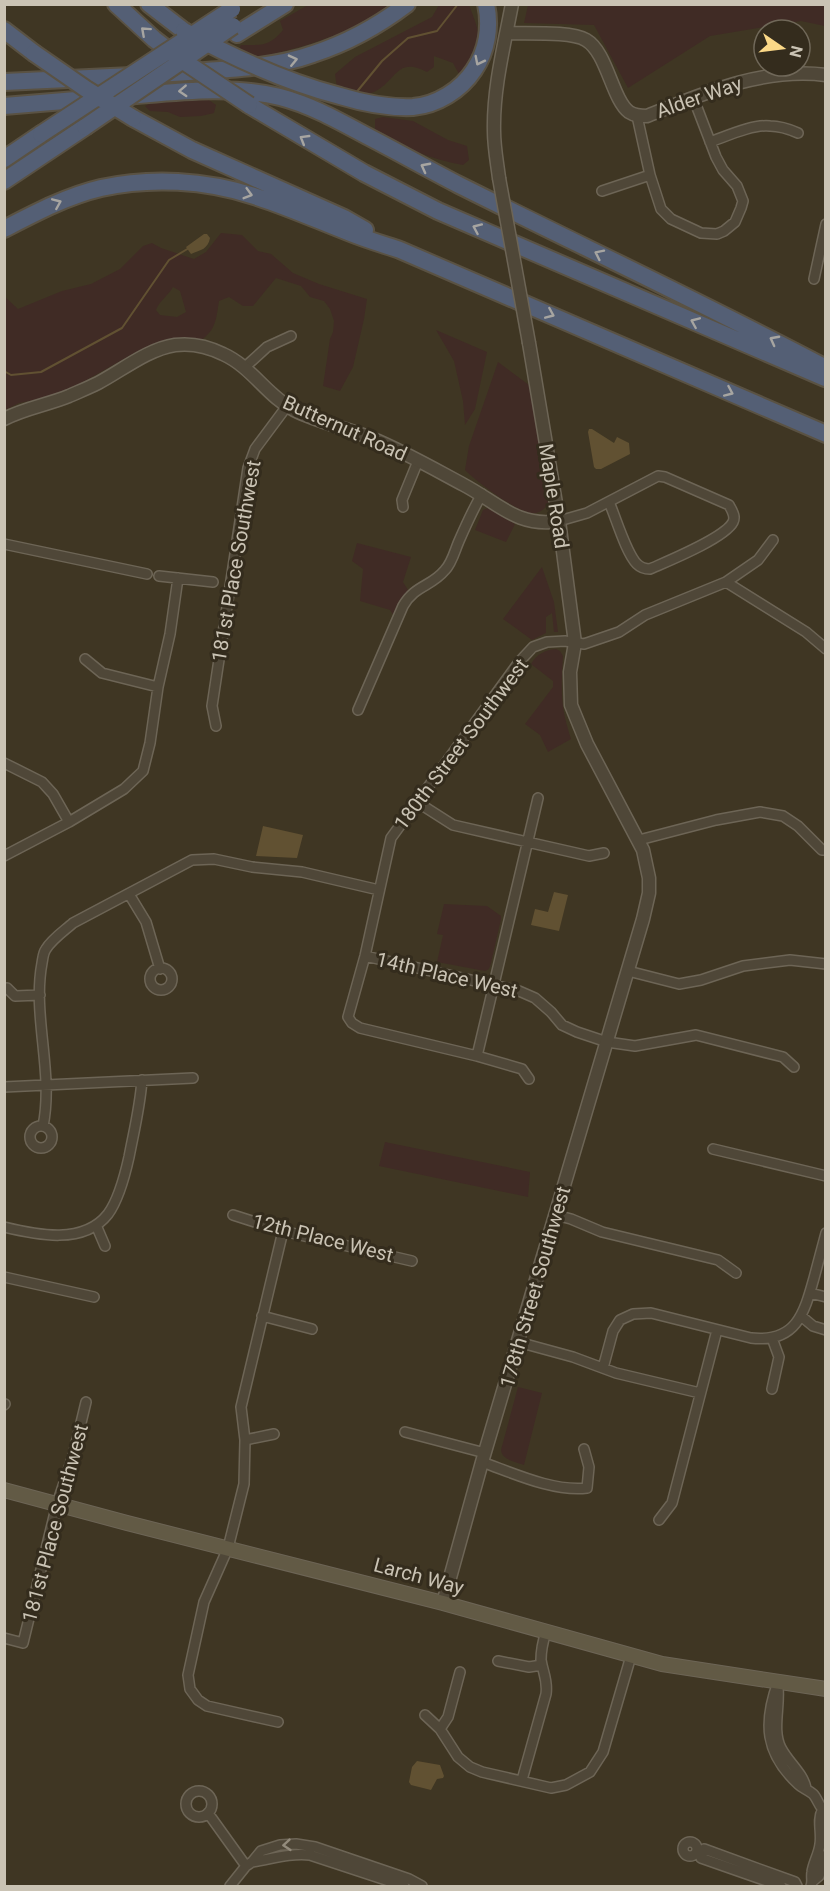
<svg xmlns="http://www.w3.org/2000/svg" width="830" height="1891" viewBox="0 0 830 1891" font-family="Roboto,sans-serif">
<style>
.green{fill:#402b25;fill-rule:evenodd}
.water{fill:#615132}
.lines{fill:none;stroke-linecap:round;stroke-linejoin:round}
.stream{stroke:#615132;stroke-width:2}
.minor-casing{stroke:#6d6556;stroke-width:12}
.tertiary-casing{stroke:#6d6556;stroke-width:15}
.secondary-casing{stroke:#6d6556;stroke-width:16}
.motorway-casing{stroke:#5a5243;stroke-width:20}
.minor{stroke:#4f4738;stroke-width:9}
.tertiary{stroke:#4f4738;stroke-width:12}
.secondary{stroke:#625a45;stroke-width:14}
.motorway{stroke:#545f75;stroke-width:16}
.tertiary-bridge-casing{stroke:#6d6556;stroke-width:15;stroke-linecap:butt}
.motorway-bridge-casing{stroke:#5a5243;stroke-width:20;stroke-linecap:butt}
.tertiary-bridge{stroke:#4f4738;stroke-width:12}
.motorway-bridge{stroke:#545f75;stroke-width:16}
.oneway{stroke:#a7a5a1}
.oneway2{stroke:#938b7c}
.labels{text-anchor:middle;stroke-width:6;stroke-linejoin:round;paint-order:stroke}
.street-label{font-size:20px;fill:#cac3b4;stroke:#342c1d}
</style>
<rect width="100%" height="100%" fill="#3f3623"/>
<!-- green -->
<path class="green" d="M308,5H391L350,30L307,45L270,55L250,57L238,51L241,45C261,45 269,47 283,30L280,21Z
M439,5H469C483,41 484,45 460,76L453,63L434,56V67L427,72C396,56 397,81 374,92C363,97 348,92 337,88L335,74L355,57L432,17Z
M528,5H825V26L801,21L710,36L628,88L594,25L524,23Z
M209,100L216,105L214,113L201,116L180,117L168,112L150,111L145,106L155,101Z
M383,117L413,121L448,140L467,146L469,160L463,165C433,160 400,147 375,130V119Z
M221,233L242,235L258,251L271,254L293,273L319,284L367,299L364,319L353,367L340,391L323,386L330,339L333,332L334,321L330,309L324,301L310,297L301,286L276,278L253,306H243L229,297L219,301C216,320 216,330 200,341L175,338L165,340L138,351L60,395L19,403L5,410L4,296L18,309L62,291L91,284L120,269L143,246L152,243L161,248L194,259L206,252ZM173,287L180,291L186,312L177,317L160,315L156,310C160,300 168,296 173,287Z
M436,330L487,352L475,409L465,425L463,401L454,361Z
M498,362L529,385L550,501C547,506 542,512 536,513C522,517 476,481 465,470L469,446Z
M488,508L515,524L506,542L475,530L483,510Z
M357,543L411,557L403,582L408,590L403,597L394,616L390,610L360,601L363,569L352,561Z
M542,567L554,602L558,632H554L552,613L546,617V633L532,640L503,619Z
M556,649L560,651L563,656C561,691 560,705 571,739L548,752L540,735L525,724L553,687V681L531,664C537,654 545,650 556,649Z
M444,904L487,906L501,916V919L491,963L489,969L485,971L437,962L443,935L437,934Z
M385,1142L530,1172L528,1197L379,1166Z
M518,1387L542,1393L524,1465C516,1462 502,1460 501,1450Z"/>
<!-- water -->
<path class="water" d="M204,234H207L210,238C208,249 201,250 191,254L186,247Z
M589,429H592L614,443L617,437L629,443L630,454L601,469H596L594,467L588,432Z
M263,826L303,835L297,858L256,856Z
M554,892L568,895L559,931L531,925L535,909L548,912Z
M417,1761L440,1765L444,1776L443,1778L437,1779L431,1790L411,1785L409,1782L412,1767Z"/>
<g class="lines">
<!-- stream -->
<path class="stream" d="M355,94L382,61L408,38L437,31L458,4
M4,371L11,375L41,372L122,328L169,260L189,248"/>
<!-- minor casing -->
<g class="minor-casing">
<path id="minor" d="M637,116L650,175L661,209L671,219L701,233L717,234L724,231L735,222L741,208L743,201L737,186L723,170L716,157L693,97
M710,142C727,136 753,124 770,126C780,126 789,129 798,133
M602,191L650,175
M814,279L826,224
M245,367L267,347L291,336
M403,507L402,500L418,461
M559,521L587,513L658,476L665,477L729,505C732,511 736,516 733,522C725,538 668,561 650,569C645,569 641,568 637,564C626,553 616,518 609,502
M4,544L147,574
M159,576L213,582
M726,582L758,560L773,540
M85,659L102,673L158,687
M358,710L403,606C415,585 431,587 445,570C452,563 455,550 459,541C466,525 473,509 482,494
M216,726L212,706L248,468L255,449L287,406
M4,763L42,782L53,794L69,822
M417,802L453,825L589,856L604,853
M639,840L716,820L760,812L783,816L798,826L822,850H826
M4,856L69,822L124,789L143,771L150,743L158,687L170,634L178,578
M129,894L146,922L160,969
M365,956L519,991L535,998L551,1012L562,1025L577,1032L607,1042L635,1046L696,1035L783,1057L794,1067
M150 979a11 11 0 1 1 22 0a11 11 0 1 1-22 0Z
M628,971L679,984L701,980L743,966L790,960L826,964
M7,988L15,996L40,995
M477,1056L538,798
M529,1079L522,1069L477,1056L360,1028L352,1023L348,1017L365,956L391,838L519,662L533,647L547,642L565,641L584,644L619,632L645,615L726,582L806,632L826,649
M4,1087L193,1078
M30 1137a11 11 0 1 1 22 0a11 11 0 1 1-22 0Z
M43,1126C54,1072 32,1016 42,963C43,958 43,953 46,949C52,939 64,931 73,923L192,860L214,859L252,867L302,872L379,890
M713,1149L826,1176
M233,1215L283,1231L412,1261
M556,1215L571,1219L602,1232L718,1260L736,1273
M96,1225L105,1246
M4,1227C37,1235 84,1245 108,1214C119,1199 125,1175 129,1157C134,1131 140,1107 142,1080
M4,1277L94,1297
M810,1293L826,1297
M262,1316L312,1329
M801,1316L813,1326L826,1330
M518,1342L573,1357L616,1373L700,1393
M603,1368L613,1331L620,1320L633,1314L651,1313L751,1338C796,1343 804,1314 814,1278C818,1263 822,1248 826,1233
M772,1389L779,1357L772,1338
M4,1405L5,1404
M405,1432L485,1453
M245,1440L274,1434
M482,1462C513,1473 553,1492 587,1488L589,1467L584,1449
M659,1520L672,1503L717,1330
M4,1638L23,1643L57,1504L73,1456L86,1402
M498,1661L529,1667L542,1665
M778,1682C763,1723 765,1753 798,1784C802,1788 807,1789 813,1794C818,1799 819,1808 826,1812
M778,1688C780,1707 772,1731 781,1748C788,1762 803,1773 806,1788
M425,1715L440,1729L458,1757L470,1767L482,1772L551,1788L566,1785L590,1772L603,1752L631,1656
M278,1722L207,1706L198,1700L190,1689L188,1675L204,1602L228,1548L244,1484L245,1440L241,1407L283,1231
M440,1729L448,1717L460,1672
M522,1780L546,1694C548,1680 543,1673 541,1660C541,1650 543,1641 546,1632
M186 1804a13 13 0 1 1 26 0a13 13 0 1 1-26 0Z
M208,1813L246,1866
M683 1849a7 7 0 1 1 14 0a7 7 0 1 1-14 0Z
M697,1852L700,1853L704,1849L795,1882L797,1886
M700,1853L701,1858L781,1886
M252,1862C272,1859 289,1853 310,1855L404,1886
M813,1881L819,1876L826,1855
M230,1886L246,1866L252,1862L261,1851L280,1845L296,1844L315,1847L409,1879L422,1886
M811,1886C813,1881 811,1878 812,1872C813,1863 819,1854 820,1844C822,1833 817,1820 822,1811"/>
</g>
<!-- tertiary casing -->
<g class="tertiary-casing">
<path id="tertiary" d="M507,33C526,34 571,31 586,40C607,52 612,99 629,112C635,116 641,116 647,116C704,93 763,67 826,75
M499,178C497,162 494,147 494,131C493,89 504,46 512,4
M4,419C25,408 47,405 69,396C78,392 88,388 98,383C121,371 148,349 175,345C191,343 209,347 223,354C252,367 267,396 294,410C318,422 346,428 371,438C403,451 434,469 464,485C498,503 518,528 559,521
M443,1603L482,1462L643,919L649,893V878L643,850L587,744L571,705L570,672L575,643L559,521L529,343"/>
</g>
<!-- secondary casing -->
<g class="secondary-casing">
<path id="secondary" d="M4,1490L127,1523L443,1603L662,1664L826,1689"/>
</g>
<!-- motorway casing -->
<g class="motorway-casing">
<path id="motorway" d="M116,4L154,39L176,56
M149,4L184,31
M4,30L34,53
M237,34L285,4
M158,74C206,70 269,70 313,54C347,43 378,26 407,4
M4,82L132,76
M126,96C176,92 230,85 280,97C311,105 339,121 367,136C398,152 428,169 459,185C581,246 705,304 826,368
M249,105L364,173L438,211L825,378
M4,106L100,98
M133,118L192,150L344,218L365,230
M4,159L41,134
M4,181L85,127
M4,229C35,213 67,196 101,188C151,177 205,180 254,196C286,206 317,220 348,232C365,239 382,244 400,250L826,434"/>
</g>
<!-- minor -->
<use href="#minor" class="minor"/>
<!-- tertiary -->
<use href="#tertiary" class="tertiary"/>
<!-- secondary -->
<use href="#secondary" class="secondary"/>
<!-- motorway -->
<use href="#motorway" class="motorway"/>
<!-- tertiary-bridge casing -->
<g class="tertiary-bridge-casing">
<path id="tertiary-bridge" d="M499,178L529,343"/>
</g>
<!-- motorway-bridge casing -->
<g class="motorway-bridge-casing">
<path id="motorway-bridge" d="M184,31C234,58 285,82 340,96C363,103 389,108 413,107C437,105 461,90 474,70C487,51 491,27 486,4
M34,53L86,89L133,118
M176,56L249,105
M85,127L233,26
M41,134L232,9"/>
</g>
<!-- tertiary-bridge -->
<use href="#tertiary-bridge" class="tertiary-bridge"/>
<!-- motorway-bridge -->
<use href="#motorway-bridge" class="motorway-bridge"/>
</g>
<!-- one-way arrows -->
<defs><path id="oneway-chevron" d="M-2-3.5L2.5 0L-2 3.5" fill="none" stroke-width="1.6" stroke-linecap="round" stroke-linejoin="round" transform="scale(1.5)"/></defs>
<g class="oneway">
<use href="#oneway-chevron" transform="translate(145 31) rotate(-138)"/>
<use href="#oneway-chevron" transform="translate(293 60) rotate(-13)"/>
<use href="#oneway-chevron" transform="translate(479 61) rotate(117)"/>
<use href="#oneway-chevron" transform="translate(183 91) rotate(177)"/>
<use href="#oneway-chevron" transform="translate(304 139) rotate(-149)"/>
<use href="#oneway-chevron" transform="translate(425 167) rotate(-152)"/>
<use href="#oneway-chevron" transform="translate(248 194) rotate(16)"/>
<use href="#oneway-chevron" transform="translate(57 203) rotate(-23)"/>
<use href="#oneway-chevron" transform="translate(477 228) rotate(-156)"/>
<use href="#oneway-chevron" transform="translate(599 254) rotate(-154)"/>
<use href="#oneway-chevron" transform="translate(550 314) rotate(23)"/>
<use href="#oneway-chevron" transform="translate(695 322) rotate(-157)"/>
<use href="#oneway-chevron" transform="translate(774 340) rotate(-152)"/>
<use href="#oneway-chevron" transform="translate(729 392) rotate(24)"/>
</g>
<use class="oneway2" href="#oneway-chevron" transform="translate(287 1845) rotate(175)"/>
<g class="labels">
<!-- street labels -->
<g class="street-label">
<text transform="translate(699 97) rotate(-19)" y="7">Alder Way</text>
<text transform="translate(345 428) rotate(24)" y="7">Butternut Road</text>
<text transform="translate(554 496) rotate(81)" y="7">Maple Road</text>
<text transform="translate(236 561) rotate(-80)" y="7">181st Place Southwest</text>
<text transform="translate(461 744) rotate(-53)" y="7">180th Street Southwest</text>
<text transform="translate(447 975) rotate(13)" y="7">14th Place West</text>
<text transform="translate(323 1238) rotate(14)" y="7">12th Place West</text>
<text transform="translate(535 1287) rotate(-74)" y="7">178th Street Southwest</text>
<text transform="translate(55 1523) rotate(-75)" y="7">181st Place Southwest</text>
<text transform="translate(419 1576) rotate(15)" y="7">Larch Way</text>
</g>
</g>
<!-- border -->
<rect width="830" height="1891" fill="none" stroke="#cac3b4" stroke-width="12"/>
<!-- north arrow -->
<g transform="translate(782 48) rotate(104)"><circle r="28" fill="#342c1d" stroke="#706859" stroke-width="1.5"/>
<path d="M0-4.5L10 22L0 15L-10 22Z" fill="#fbd887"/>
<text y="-9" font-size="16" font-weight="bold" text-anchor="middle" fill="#cac3b4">N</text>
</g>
</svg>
